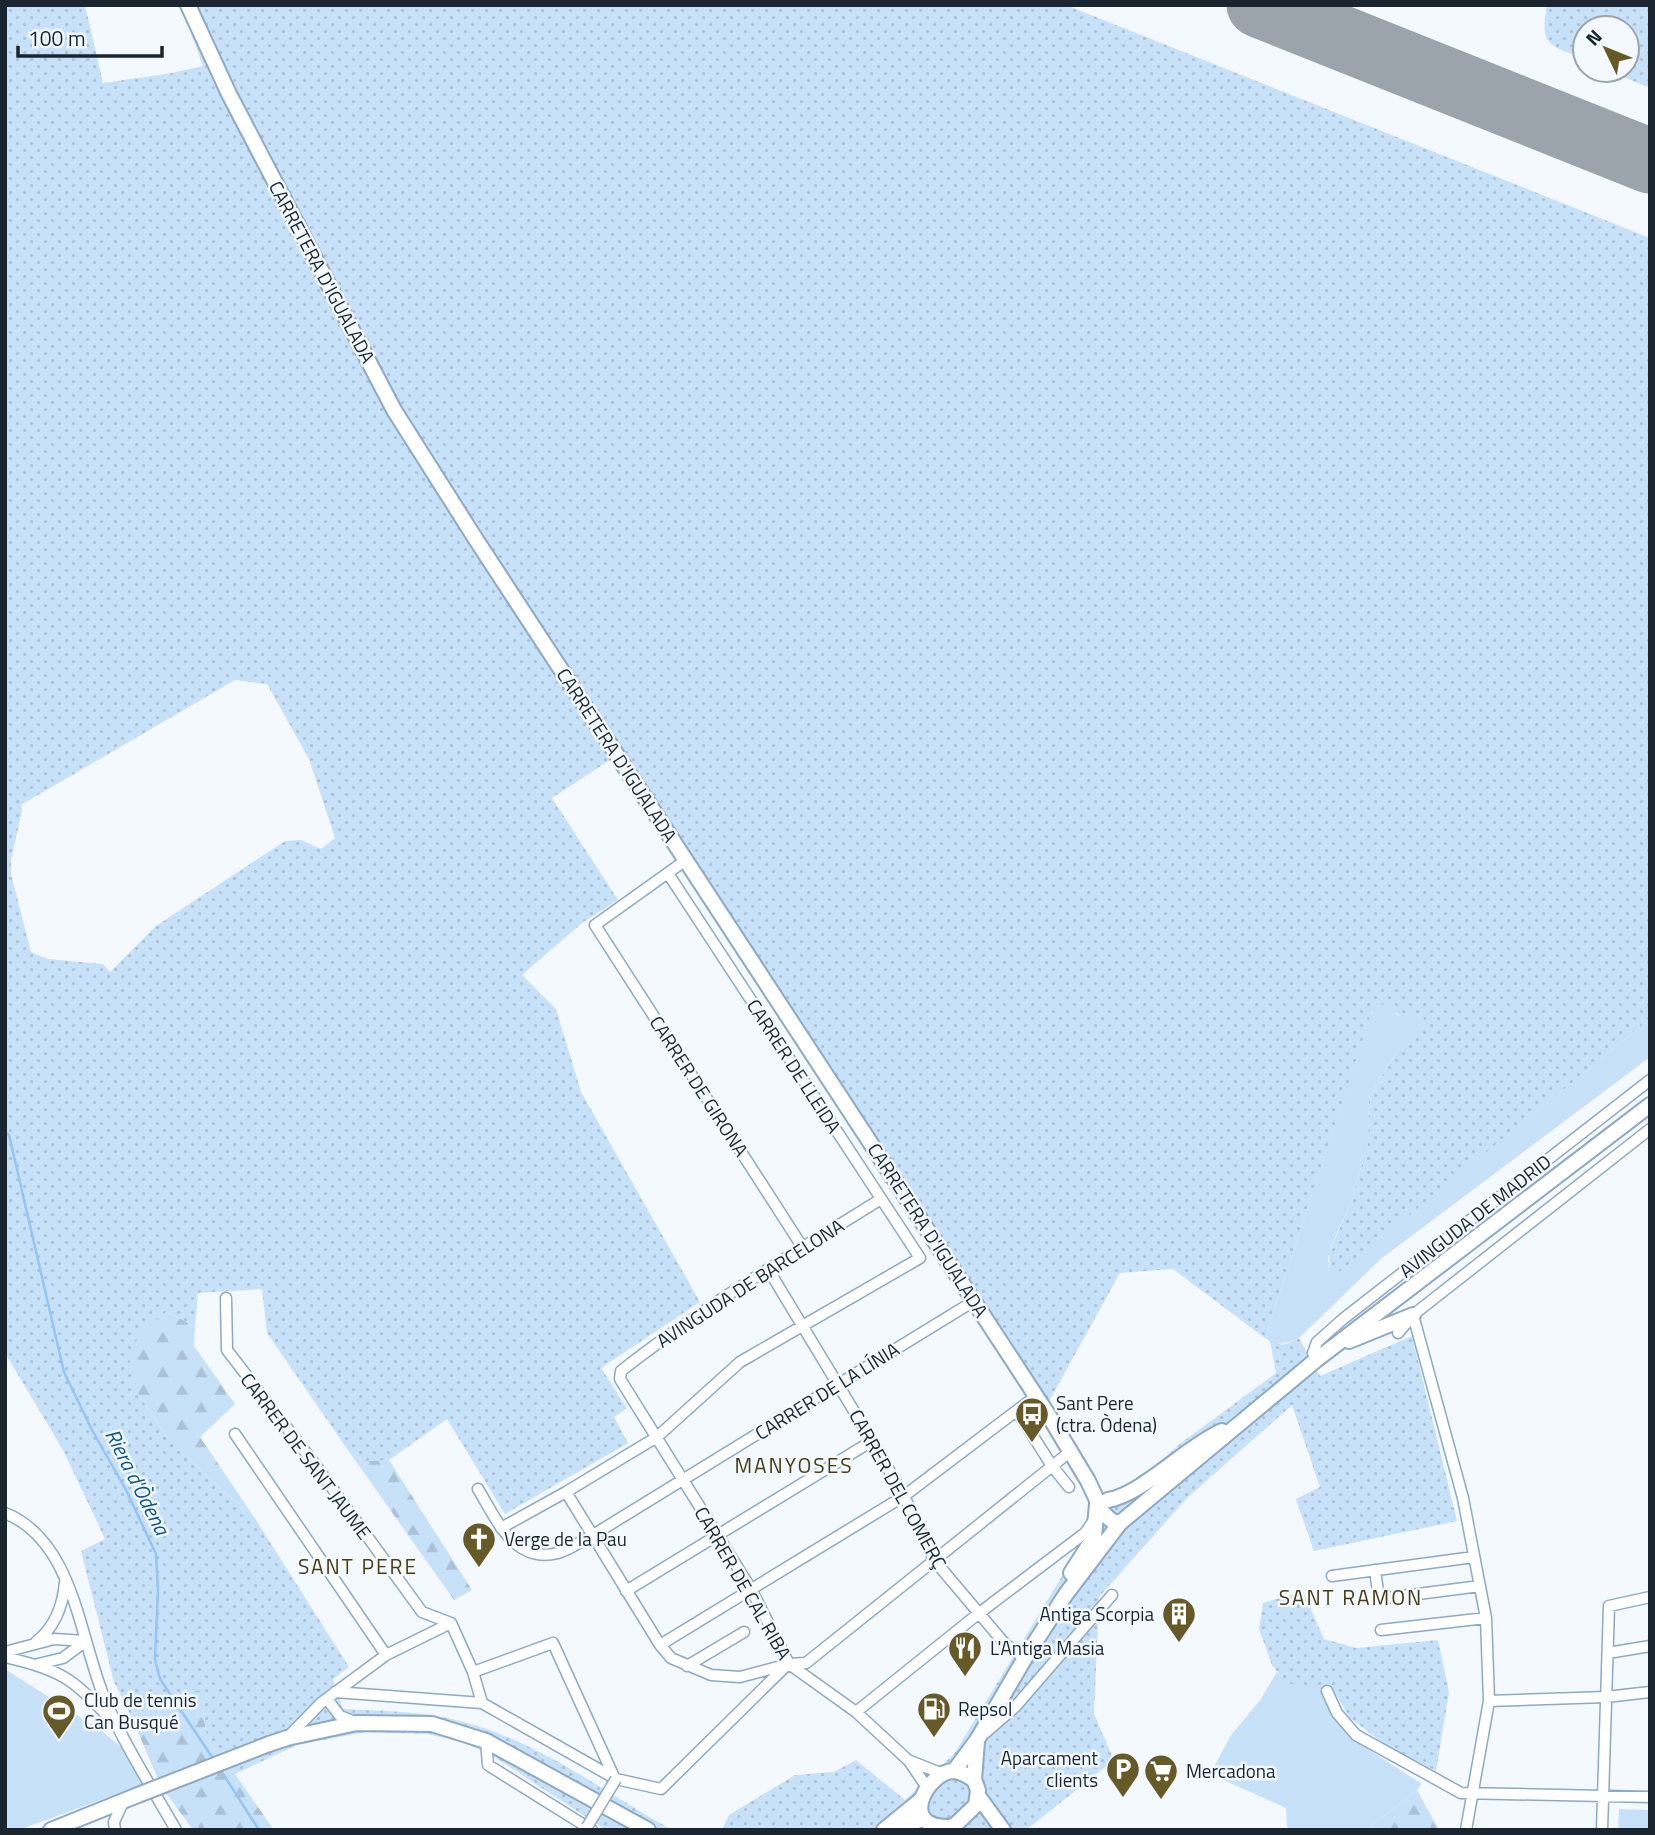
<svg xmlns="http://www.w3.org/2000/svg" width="1655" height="1835" viewBox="0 0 1655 1835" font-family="'Titillium Web',sans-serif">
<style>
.grass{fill:url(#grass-dots);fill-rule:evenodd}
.forest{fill:url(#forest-firs)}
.park{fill:#c7e1f9}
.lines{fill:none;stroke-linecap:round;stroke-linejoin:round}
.stream{stroke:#96c5f1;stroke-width:2.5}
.runway{stroke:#9ba3ab;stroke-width:65}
.street-casing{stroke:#8da9c3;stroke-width:13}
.secondary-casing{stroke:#8da9c3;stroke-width:18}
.street{stroke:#fff;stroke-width:10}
.secondary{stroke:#fff;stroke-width:14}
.street-bridge-casing{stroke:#8da9c3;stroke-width:13;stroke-linecap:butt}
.secondary-bridge-casing{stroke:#8da9c3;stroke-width:18;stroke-linecap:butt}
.street-bridge{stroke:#fff;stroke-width:10}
.secondary-bridge{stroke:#fff;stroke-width:14}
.labels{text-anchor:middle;stroke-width:5;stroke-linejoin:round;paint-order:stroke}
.street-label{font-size:19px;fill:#1a252f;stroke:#f3f9ff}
.poi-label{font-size:19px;fill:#1a252f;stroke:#f3f9ff;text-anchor:start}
.neighbourhood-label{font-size:21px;letter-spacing:2px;fill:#463d13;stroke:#f3f9ff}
.water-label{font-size:21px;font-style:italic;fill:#08548a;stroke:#f3f9ff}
</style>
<defs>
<pattern id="grass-dots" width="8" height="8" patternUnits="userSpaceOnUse" patternTransform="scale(1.75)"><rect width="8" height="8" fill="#c7e1f9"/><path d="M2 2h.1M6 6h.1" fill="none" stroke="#aac1d6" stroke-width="1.8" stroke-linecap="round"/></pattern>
<pattern id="forest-firs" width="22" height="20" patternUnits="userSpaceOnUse" patternTransform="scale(1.75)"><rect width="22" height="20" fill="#c7e1f9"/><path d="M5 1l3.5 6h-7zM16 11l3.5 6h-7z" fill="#aac1d6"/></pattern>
</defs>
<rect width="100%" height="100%" fill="#f3f9ff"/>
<!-- grass -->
<path class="grass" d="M5,5H85L103,83L172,73L203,66L181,5H1066L1650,238V1019L1335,1276L1330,1272L1329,1253L1350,1205L1368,1144L1369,1097L1397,1051L1424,1019L1420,1015L1403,1016L1393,1012H1372L1265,1338L1173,1269L1120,1273L1047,1405L1008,1338L622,752L552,798L618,900L582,923L522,975L556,1009L581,1092L700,1302L601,1368L627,1408L614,1417L628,1443L505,1514L447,1419L389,1460L365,1461L350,1453L267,1333L262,1289L198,1293L195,1326L166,1312L140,1397L169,1440L206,1476L254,1517L349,1667L333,1679L343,1709C384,1711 424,1711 464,1722C541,1743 604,1792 672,1830H606L496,1758L463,1742L427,1734L366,1732L297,1745L235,1774L207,1739L203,1710L186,1689L160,1707L130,1714L114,1682L81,1551L105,1539L63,1450L5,1353ZM235,680L267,684L309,759L335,838L321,849L301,840L285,841L156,926L110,972L103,964L48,959L31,952L11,874V860L22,811L21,805Z
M1547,5H1650V88L1607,70H1627V28H1585V60C1550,44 1539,48 1547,5Z
M1412,1336L1457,1521L1314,1551L1296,1499L1320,1487L1292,1405L1187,1498L1099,1597L1094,1714L1114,1760L1026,1830H722L729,1815L795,1775L834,1772L856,1760L905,1800L954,1754L1084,1540L1120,1497L1181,1443L1276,1373L1270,1341L1283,1345L1299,1338L1320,1376Z
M1303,1591L1324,1639L1356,1648L1438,1640L1449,1692L1436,1771L1387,1746L1350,1718L1333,1689H1302L1286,1682L1272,1665L1259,1629L1263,1603Z"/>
<!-- forest -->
<path class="forest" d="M166,1312L195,1326L194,1346L235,1404L200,1437L254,1517L206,1476L169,1440L140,1397L129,1364L138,1335Z
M350,1453L365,1461L389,1460L472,1590L454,1600Z
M186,1688L200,1691L207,1739L235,1774L274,1830H193L161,1786L130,1714L160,1707Z
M1417,1790L1439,1830H1366Z"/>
<!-- park -->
<path class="park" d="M1386,1003L1397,1015H1420L1424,1018L1423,1024L1397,1051L1369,1097L1368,1144L1350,1205L1331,1246L1328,1259L1330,1272L1335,1275L1650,1019V1057L1382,1258L1299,1338C1286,1343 1277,1347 1265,1338L1370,1017L1375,1008Z
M5,1669L102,1731L125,1750L144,1784L19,1830H5Z
M1277,1672C1290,1687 1301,1689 1320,1689L1333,1716L1357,1742L1422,1784L1417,1790L1366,1830H1290L1287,1827L1286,1808L1210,1774L1231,1735L1261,1699Z
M1619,1809L1650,1810V1830H1618Z"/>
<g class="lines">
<!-- stream -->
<path class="stream" d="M5,1132L9,1135L64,1372L92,1430L126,1490L156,1554L158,1590L155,1659L160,1679L214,1760
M220,1769L259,1830"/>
<!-- runway -->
<path class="runway" d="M1259,5L1650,161"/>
<!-- street casing -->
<g class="street-casing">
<path id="street" d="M686,860L595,925L803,1248
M881,1199C793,1254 702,1307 621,1371L620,1379L751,1589L789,1664L856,1712L909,1761L928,1789
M768,1269L872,1441L904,1496L934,1560L1005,1644L1025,1658
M226,1298L227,1350L314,1463L422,1612L451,1623
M1413,1315L1463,1498L1486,1618L1489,1701L1466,1830
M1398,1333L1413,1315L1650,1129
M1316,1360L1313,1353L1317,1342L1343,1319L1650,1080
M1017,1411L1052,1466L1069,1487
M235,1434L386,1655
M478,1489C497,1520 514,1564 558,1553C569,1550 582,1541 593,1535L974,1301
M566,1492L660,1645L671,1658L711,1675L740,1677L789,1664L806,1663L1071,1451
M5,1513C74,1541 79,1636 104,1697C123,1743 151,1786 176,1830
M501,1528L566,1492L657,1437L740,1362L920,1258L669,875
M1375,1570L1379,1599L1480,1586
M1332,1576L1474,1557
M626,1591L872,1441
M451,1623L473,1672L482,1703
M1381,1630L1486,1618
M36,1642C55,1627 63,1606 65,1582
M660,1645L904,1496L1036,1396
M5,1652L54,1639L86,1641
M1608,1653L1650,1646
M5,1657C59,1670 73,1677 110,1719
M38,1664L63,1658L86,1641
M687,1666L744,1632
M473,1672L553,1643L615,1779
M1327,1691L1337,1713L1356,1735L1461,1793L1650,1797
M335,1692L482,1703L616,1779L661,1789L787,1665
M327,1699L340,1716L355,1722
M1489,1701L1606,1697L1650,1692
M856,1712L978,1614L1085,1533L1094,1520
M985,1733L1016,1706L1112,1595
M287,1738L321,1703L386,1655L451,1623
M486,1741L488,1765L592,1830
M910,1761L943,1774
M115,1830L114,1822L124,1800
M1602,1830L1609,1606L1650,1597"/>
</g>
<!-- secondary casing -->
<g class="secondary-casing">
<path id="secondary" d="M188,5L229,94L394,410L475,538L1049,1416L1088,1481L1103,1513L1112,1521L1120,1523
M1349,1341L1413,1315
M1108,1500C1141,1495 1186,1447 1222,1431
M1071,1573L1094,1537L1097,1504
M269,1744L287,1738L357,1723L432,1724L486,1741L648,1830
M954,1771L977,1740L1025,1658L1066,1594L1120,1523L1316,1360L1650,1105
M979,1797L1003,1830
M947,1827C897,1826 928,1772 953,1771C961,1771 968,1776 974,1780
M51,1830L138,1795
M884,1830L922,1799
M890,1830L923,1819
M942,1830L955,1825L976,1805L978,1790L974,1780L977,1741"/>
</g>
<!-- street -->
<use href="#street" class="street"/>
<!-- secondary -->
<use href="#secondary" class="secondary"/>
<!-- street-bridge casing -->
<g class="street-bridge-casing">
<path id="street-bridge" d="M587,1827L616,1779"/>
</g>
<!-- secondary-bridge casing -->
<g class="secondary-bridge-casing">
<path id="secondary-bridge" d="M138,1795L269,1744"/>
</g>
<!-- street-bridge -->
<use href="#street-bridge" class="street-bridge"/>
<!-- secondary-bridge -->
<use href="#secondary-bridge" class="secondary-bridge"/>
</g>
<!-- icons -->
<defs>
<g id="bus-pin" transform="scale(1.75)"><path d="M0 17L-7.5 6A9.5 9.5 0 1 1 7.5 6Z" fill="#665b28" stroke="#f3f9ff"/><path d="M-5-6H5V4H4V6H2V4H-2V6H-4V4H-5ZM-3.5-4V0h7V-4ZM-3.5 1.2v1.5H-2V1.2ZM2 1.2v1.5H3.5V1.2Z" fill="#fff"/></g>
<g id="church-pin" transform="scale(1.75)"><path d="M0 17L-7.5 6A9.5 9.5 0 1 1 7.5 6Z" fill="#665b28" stroke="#f3f9ff"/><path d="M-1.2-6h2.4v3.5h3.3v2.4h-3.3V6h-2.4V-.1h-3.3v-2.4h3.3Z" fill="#fff"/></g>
<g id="building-pin" transform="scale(1.75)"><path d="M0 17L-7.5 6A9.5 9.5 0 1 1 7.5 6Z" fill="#665b28" stroke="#f3f9ff"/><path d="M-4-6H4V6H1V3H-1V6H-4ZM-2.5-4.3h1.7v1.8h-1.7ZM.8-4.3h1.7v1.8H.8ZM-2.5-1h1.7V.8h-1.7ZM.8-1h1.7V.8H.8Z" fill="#fff"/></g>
<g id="restaurant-pin" transform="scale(1.75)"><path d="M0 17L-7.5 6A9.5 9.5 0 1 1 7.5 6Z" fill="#665b28" stroke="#f3f9ff"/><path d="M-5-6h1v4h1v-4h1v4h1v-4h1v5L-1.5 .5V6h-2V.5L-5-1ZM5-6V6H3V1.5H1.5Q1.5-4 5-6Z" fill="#fff"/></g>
<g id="fuel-pin" transform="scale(1.75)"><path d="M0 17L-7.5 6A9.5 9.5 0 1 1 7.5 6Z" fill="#665b28" stroke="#f3f9ff"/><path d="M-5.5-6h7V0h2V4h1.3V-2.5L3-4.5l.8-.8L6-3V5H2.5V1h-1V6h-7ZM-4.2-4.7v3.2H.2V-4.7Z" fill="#fff"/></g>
<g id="stadium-pin" transform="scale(1.75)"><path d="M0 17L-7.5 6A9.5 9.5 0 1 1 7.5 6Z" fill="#665b28" stroke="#f3f9ff"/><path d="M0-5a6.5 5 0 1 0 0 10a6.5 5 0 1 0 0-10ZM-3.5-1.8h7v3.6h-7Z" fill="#fff"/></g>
<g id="parking-pin" transform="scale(1.75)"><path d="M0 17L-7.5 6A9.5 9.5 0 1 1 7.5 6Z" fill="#665b28" stroke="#f3f9ff"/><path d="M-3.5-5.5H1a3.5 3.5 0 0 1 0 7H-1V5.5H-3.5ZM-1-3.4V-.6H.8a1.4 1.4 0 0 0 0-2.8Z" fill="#fff"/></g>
<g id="supermarket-pin" transform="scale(1.75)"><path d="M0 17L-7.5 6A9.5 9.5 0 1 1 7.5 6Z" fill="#665b28" stroke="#f3f9ff"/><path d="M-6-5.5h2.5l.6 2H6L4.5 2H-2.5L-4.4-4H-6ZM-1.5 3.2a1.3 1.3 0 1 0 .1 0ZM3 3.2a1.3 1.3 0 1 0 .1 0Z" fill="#fff"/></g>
</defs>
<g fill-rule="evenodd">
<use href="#bus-pin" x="1032" y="1414"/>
<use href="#church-pin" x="479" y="1539"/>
<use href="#building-pin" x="1179" y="1614"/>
<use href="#restaurant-pin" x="965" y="1648"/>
<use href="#fuel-pin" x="934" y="1709"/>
<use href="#stadium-pin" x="59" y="1711"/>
<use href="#parking-pin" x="1123" y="1769"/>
<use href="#supermarket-pin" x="1161" y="1771"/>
</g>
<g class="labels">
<!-- street labels -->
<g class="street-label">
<text transform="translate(322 272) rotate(62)" y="7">CARRETERA D'IGUALADA</text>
<text transform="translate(617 755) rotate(57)" y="7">CARRETERA D'IGUALADA</text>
<text transform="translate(794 1066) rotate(57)" y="7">CARRER DE LLEIDA</text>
<text transform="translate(699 1086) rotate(57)" y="7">CARRER DE GIRONA</text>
<text transform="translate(1475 1216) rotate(-38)" y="7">AVINGUDA DE MADRID</text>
<text transform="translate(928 1230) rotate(57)" y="7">CARRETERA D'IGUALADA</text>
<text transform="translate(750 1283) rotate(-33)" y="7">AVINGUDA DE BARCELONA</text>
<text transform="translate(827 1391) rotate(-32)" y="7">CARRER DE LA LÍNIA</text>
<text transform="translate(306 1456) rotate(53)" y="7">CARRER DE SANT JAUME</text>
<text transform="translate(898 1489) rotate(61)" y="7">CARRER DEL COMERÇ</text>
<text transform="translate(743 1583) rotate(60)" y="7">CARRER DE CAL RIBA</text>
</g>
<!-- poi labels -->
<g class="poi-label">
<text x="1056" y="1410">Sant Pere<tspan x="1056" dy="22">(ctra. Òdena)</tspan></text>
<text x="504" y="1546">Verge de la Pau</text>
<text x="1154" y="1621" text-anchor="end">Antiga Scorpia</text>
<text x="990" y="1655">L'Antiga Masia</text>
<text x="84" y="1707">Club de tennis<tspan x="84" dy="22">Can Busqué</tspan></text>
<text x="958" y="1716">Repsol</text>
<text x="1098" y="1765" text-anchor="end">Aparcament<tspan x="1098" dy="22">clients</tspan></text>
<text x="1186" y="1778">Mercadona</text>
</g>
<!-- neighbourhood labels -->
<g class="neighbourhood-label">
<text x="794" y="1473">MANYOSES</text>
<text x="358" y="1574">SANT PERE</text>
<text x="1351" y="1605">SANT RAMON</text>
</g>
<!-- water labels -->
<g class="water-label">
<text transform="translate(137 1482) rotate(63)" y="7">Riera d'Òdena</text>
</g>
</g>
<!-- border -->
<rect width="1655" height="1835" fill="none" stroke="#1a252f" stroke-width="14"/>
<!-- north arrow -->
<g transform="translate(1606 49) rotate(313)"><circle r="33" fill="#f3f9ff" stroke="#9ca4ac" stroke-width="2"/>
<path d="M0-5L12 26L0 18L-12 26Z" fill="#665b28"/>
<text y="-10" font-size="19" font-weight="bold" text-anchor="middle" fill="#1a252f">N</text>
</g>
<!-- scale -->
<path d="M18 46v10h144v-10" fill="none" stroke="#1a252f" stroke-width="3.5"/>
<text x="28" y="46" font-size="21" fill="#1a252f" stroke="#f3f9ff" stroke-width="5" paint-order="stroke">100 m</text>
</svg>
